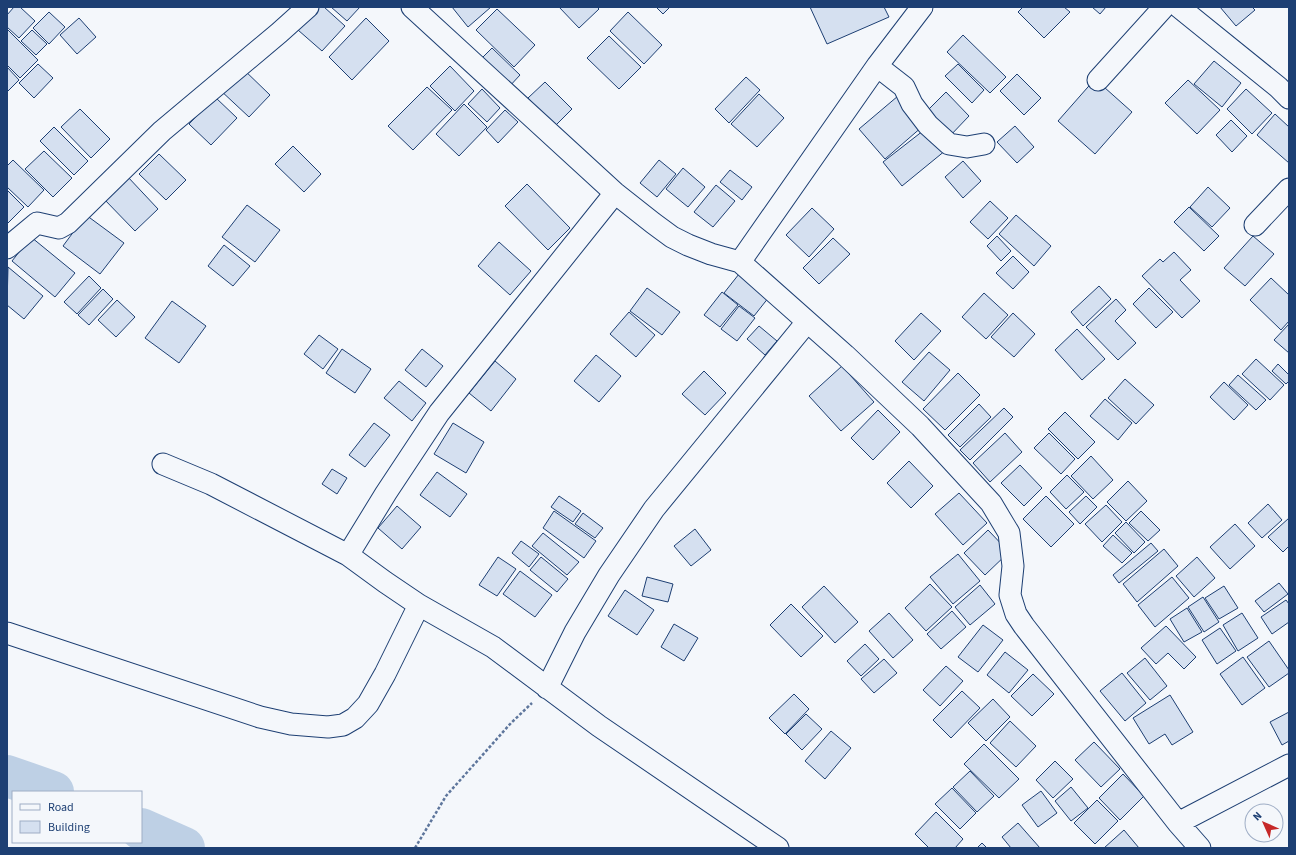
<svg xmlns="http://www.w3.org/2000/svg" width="1296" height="855" viewBox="0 0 1296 855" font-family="'Source Sans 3',sans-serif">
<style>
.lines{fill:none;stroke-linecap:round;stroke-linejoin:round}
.river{stroke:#bed0e5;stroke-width:42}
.building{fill:#d5e0f0;stroke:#1d3f73}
.street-casing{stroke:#1d3f73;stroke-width:23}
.path{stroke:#5e769c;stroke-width:2.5;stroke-dasharray:3 2;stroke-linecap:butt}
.street{stroke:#f4f7fb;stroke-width:21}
</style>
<rect width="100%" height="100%" fill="#f4f7fb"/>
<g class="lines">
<!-- river -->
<path class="river" d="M7,776L53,792
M141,829L184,848"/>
</g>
<!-- building -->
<path class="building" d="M14,7H20L35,21L19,38L7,27V15Z
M319,7H324L345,26L322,51L298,30Z
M331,7H360L347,21Z
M452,7H491L468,27Z
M559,7H597L599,9L579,28Z
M656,7H670L663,14Z
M810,7H884L889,17L827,44Z
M1023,7H1064L1070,12L1044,38L1018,12Z
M1092,7H1106L1100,14Z
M1220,7H1252L1255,10L1236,26Z
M497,9L535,45L514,67L476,30Z
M49,12L65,27L49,44L33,28Z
M628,12L662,45L644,64L610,31Z
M79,18L96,37L77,54L60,35Z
M366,18L389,41L352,80L329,57Z
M7,29L38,60L20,78L7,65Z
M32,30L47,44L36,55L21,41Z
M963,35L1006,77L990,93L947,52Z
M609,36L641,67L619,89L587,58Z
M492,48L520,75L508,88L479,61Z
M1214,61L1241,83L1222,107L1194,84Z
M38,64L53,78L34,98L19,83Z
M958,64L984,90L972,103L945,76Z
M450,66L474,91L455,111L430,86Z
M7,67L19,80L7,92Z
M241,67L270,95L249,117L219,89Z
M1017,74L1041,98L1024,115L1000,91Z
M746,77L760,90L729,123L715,109Z
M1095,79L1132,112L1095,154L1058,121Z
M1188,80L1220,110L1197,134L1165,103Z
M545,82L572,109L555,126L528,98Z
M427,87L452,110L413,150L388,126Z
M482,89L500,108L487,122L468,104Z
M1246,89L1272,113L1252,134L1227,109Z
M946,92L969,116L948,138L924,114Z
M759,94L784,118L757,147L731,124Z
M898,96L923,126L885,159L859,129Z
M215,97L237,118L211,145L189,124Z
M464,104L487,127L459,156L436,134Z
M80,109L110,139L91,158L61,127Z
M505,110L518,122L498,143L486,130Z
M1275,114L1289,127V163L1257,135Z
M1231,120L1247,136L1232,152L1216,135Z
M1015,126L1034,147L1017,163L997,142Z
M54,127L88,161L74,175L40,141Z
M928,127L946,150L902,186L883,162Z
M293,146L321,174L304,192L275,164Z
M44,151L72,178L53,197L25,169Z
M159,154L186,180L166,200L139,174Z
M13,160L44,190L28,207L7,187V166Z
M659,160L676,174L657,197L640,183Z
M963,161L981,181L963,198L945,177Z
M683,168L705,187L688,207L666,189Z
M730,170L752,187L742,200L720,182Z
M127,176L158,209L135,231L103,198Z
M527,184L570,228L548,250L505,206Z
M716,185L735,201L713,227L694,212Z
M1208,187L1230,208L1212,227L1190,207Z
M7,190L24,207L7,224Z
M990,201L1008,218L988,239L970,222Z
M247,205L280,230L255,262L222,237Z
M1189,207L1219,236L1204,251L1174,222Z
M812,208L834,229L809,257L786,235Z
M86,215L124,243L100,274L63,246Z
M1016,215L1051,246L1034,266L999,234Z
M997,236L1011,251L1001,261L987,246Z
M1253,236L1274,254L1245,286L1224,268Z
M31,237L75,273L55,297L12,261Z
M833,238L850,254L819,284L803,268Z
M499,242L531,271L510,295L478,266Z
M224,245L250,266L233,286L208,266Z
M1174,252L1191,270L1180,280L1200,301L1182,318L1142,276L1160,259L1163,262Z
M1013,256L1029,272L1013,289L996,273Z
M8,267L43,296L24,319L7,305Z
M739,274L769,297L754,316L724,293Z
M89,276L101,288L77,314L64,302Z
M1271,278L1289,295V321L1281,330L1250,300Z
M1099,286L1111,299L1083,326L1071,312Z
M647,288L680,312L662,335L630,311Z
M1149,288L1173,312L1156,328L1133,304Z
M103,289L113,299L89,325L78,315Z
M722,292L738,305L720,327L704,315Z
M984,293L1008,315L986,339L962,317Z
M1116,299L1126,310L1115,321L1136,343L1118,360L1086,327Z
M117,300L135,317L116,337L98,320Z
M172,301L206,326L179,363L145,338Z
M739,306L755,318L737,341L721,329Z
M629,312L655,335L636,357L610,334Z
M921,313L941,331L914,360L895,341Z
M1013,313L1035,334L1014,357L991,337Z
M1289,324V353L1274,340Z
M759,326L777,341L765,355L747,339Z
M1077,329L1105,359L1082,380L1055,350Z
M319,335L338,349L323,369L304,354Z
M342,349L371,369L355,393L326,373Z
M422,349L443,366L426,387L405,370Z
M929,352L950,370L924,401L902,382Z
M596,355L621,376L599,402L574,381Z
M1256,359L1284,385L1270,400L1242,374Z
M495,361L516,379L491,411L469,393Z
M1278,364L1289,375V381L1286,384L1272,371Z
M842,366L874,402L841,431L809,396Z
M704,371L726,393L705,415L682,394Z
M958,373L980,395L945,430L923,409Z
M1238,375L1266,400L1256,410L1229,385Z
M1125,379L1154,405L1136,424L1108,398Z
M399,381L426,403L412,421L384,398Z
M1224,382L1248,405L1234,420L1210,397Z
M1105,399L1132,423L1118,440L1090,416Z
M979,404L991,417L960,447L948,435Z
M1004,408L1013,417L970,460L960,450Z
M878,410L900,432L873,460L851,438Z
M1065,412L1095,442L1078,459L1048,429Z
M374,423L390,435L365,467L349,455Z
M453,423L484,442L466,473L434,454Z
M1005,433L1022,452L990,482L973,463Z
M1049,433L1075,459L1061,474L1034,448Z
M1091,456L1113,480L1093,499L1071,476Z
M909,461L933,486L911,508L887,483Z
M1020,465L1042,488L1024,506L1001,483Z
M332,469L347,478L337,494L322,484Z
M437,472L467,494L450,517L420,495Z
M1067,475L1084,492L1066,509L1050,492Z
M1128,481L1147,501L1126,521L1107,502Z
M959,493L987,523L963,545L935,514Z
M559,496L581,511L573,522L551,507Z
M1046,496L1074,524L1051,547L1023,519Z
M1086,496L1097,507L1080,524L1069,512Z
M1268,504L1282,520L1262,538L1248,523Z
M1106,505L1122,522L1102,542L1085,524Z
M397,506L421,527L402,549L378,528Z
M554,511L596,541L584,558L543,528Z
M1141,511L1160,530L1148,541L1129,523Z
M583,513L603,528L595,538L575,524Z
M1289,518V546L1283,552L1268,537Z
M1126,522L1145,542L1134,553L1115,533Z
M1235,524L1255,546L1230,569L1210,547Z
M695,529L711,550L691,566L674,546Z
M988,530L1009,552L985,575L964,553Z
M543,533L579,562L567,575L532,546Z
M1113,535L1132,553L1122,563L1103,546Z
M521,541L539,554L529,567L512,553Z
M1151,543L1158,551L1119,583L1113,575Z
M1164,549L1178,566L1137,602L1123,584Z
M958,554L980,581L953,604L930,577Z
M498,557L516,569L497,596L479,585Z
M541,557L568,579L557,592L530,570Z
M1197,557L1215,578L1194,597L1176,576Z
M520,571L552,595L535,617L503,594Z
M647,577L673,584L668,602L642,596Z
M1172,577L1189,598L1155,627L1138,605Z
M1279,583L1288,594L1264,612L1255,601Z
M930,584L952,607L926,631L905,608Z
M980,585L995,604L970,625L955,607Z
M824,586L858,622L835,643L802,607Z
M1224,586L1238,608L1219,619L1205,598Z
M625,590L654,610L637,635L608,616Z
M1203,597L1219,622L1204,632L1188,607Z
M1286,600L1289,604V622L1272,634L1261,617Z
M791,604L823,636L801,657L770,625Z
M1187,608L1202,632L1184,642L1170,619Z
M952,611L966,627L941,649L927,634Z
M889,613L913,640L893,658L869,631Z
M1242,613L1258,638L1238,651L1223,625Z
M674,624L698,638L684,661L661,647Z
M983,625L1003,640L978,672L958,657Z
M1166,626L1196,657L1184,669L1168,653L1156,664L1141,648Z
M1220,628L1236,651L1217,664L1202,640Z
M1269,641L1289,670V673L1269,687L1247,657Z
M865,644L879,659L861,676L847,661Z
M1005,652L1028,670L1009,693L987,675Z
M1243,657L1265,688L1242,705L1220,674Z
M1145,658L1167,686L1150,700L1127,673Z
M884,659L897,673L874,693L861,679Z
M946,666L963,681L940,706L923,690Z
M1122,673L1146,703L1125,721L1100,691Z
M1033,674L1054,694L1032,716L1011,696Z
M962,691L980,708L951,738L933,720Z
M794,694L809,709L785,734L769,718Z
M1170,695L1193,732L1172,745L1165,734L1149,744L1133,718Z
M993,699L1010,717L986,741L968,723Z
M1289,712V741L1282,745L1270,722Z
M806,714L822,729L802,750L786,734Z
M1010,721L1036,746L1016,767L990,743Z
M831,731L851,748L825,779L805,761Z
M1094,742L1120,769L1101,787L1075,760Z
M984,744L1019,779L999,798L964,764Z
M1055,761L1073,779L1053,798L1036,780Z
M970,771L994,796L977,812L953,787Z
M1123,774L1144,796L1120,820L1099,798Z
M1071,787L1088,808L1071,821L1055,801Z
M952,788L976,813L960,829L935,804Z
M1041,791L1057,813L1038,827L1022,805Z
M1097,800L1118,821L1095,844L1074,823Z
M936,812L963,839L955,848H929L915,834Z
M1018,823L1040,848H1011L1002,837Z
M1124,830L1139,848H1104Z
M982,843L987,848H977Z"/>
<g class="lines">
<!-- street casing -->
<g class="street-casing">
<path id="street" d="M412,7L615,193L653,223L672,237L688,245L711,254L740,262L877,66L922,7
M1179,7L1278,87L1289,98
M877,66L904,87L912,104L928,125L949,144L967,147L984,144
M1098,80L1164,7
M1255,225L1289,189
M7,248L37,223L59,228L68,223L162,131L279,33L308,7
M740,262L845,355L920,426L991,503L1009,533L1013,566L1010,595L1016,614L1024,626L1178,823L1200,848
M163,464L211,484L348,555L385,582L419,605L493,647L599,726L778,848
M348,555L386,493L439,413L615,193
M7,633L260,717L291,724L328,727L343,725L355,718L368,704L385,674L419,605
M547,688L575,632L609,575L654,509L807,322
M1178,823L1289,765"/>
</g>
<!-- path -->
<path class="path" d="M415,848L446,796L511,723L532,703"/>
<!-- street -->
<use href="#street" class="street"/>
</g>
<!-- border -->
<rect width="1296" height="855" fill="none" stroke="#1d3f73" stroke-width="16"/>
<!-- legend -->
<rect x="12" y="791" width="130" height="52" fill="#f4f7fb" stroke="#9eadc5"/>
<rect x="20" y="804" width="20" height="6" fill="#f4f7fb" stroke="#9eadc5"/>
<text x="48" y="811" font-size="12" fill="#1d3f73">Road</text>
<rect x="20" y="821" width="20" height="12" fill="#d5e0f0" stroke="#9eadc5"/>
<text x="48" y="831" font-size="12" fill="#1d3f73">Building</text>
<!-- north arrow -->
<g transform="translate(1264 823) rotate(315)"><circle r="19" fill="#f4f7fb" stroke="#9eadc5"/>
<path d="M0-3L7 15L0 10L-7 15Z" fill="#c62828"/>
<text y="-6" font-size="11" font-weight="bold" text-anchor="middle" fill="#1d3f73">N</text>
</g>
</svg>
